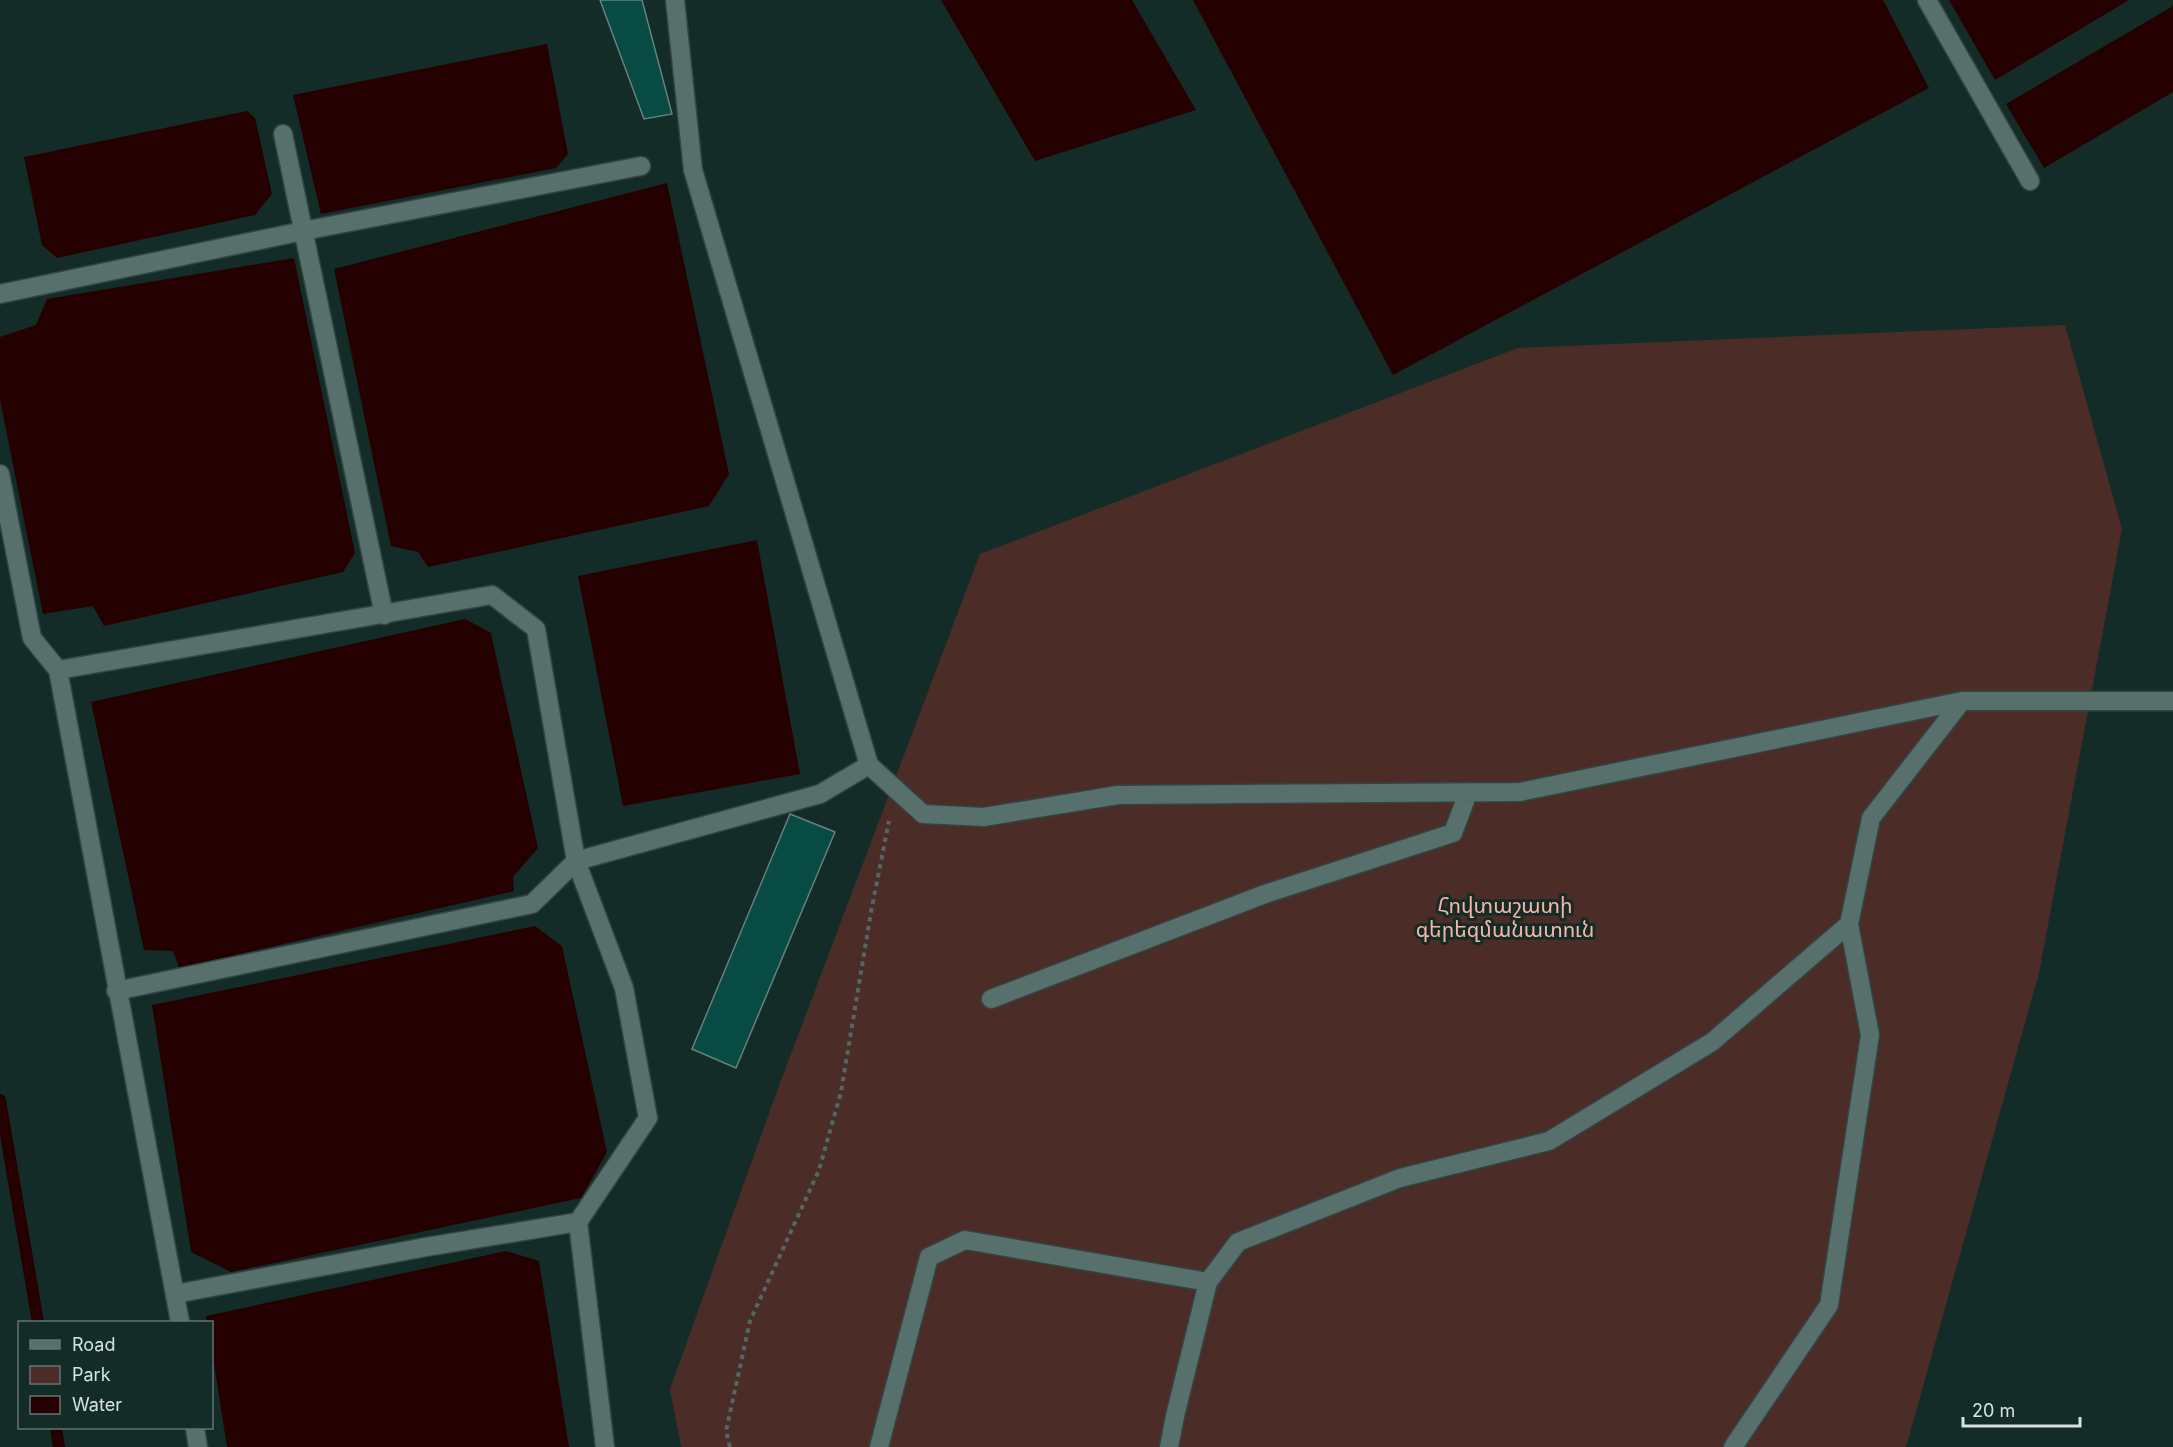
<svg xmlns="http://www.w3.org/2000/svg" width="2173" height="1447" viewBox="0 0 2173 1447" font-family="Inter,'Noto Sans Armenian',sans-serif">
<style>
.green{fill:#4c2c27}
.water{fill:#250000}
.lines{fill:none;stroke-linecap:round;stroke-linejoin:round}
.stream{stroke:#250000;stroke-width:12}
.building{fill:#084a44;stroke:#67807c;stroke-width:1.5}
.minor-casing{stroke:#334543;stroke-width:21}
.path{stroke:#536865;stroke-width:4;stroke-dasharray:4.5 4.5;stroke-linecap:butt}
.minor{stroke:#57706c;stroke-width:18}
.labels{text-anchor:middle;stroke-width:6;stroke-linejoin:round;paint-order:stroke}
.park-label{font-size:21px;fill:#fab3a6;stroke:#142c28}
</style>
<rect width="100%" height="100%" fill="#142c28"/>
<!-- green -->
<path class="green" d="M2065,325L2122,529L2039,973L1906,1447H681L670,1389L780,1083L980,554L1518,348Z"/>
<!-- water -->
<path class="water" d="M941,0H1132L1196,110L1035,161Z
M1193,0H1883L1929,88L1393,375Z
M1949,0H2129L1995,80Z
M2173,6V92L2044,168L2006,104Z
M547,44L568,154L556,168L321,214L293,95Z
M247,111L255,118L272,194L255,215L57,258L42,245L24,157Z
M667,183L729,474L709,506L428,567L418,552L391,546L334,269Z
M294,258L355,553L343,572L104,626L93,606L43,614L0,400V337L36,325L47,299Z
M757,540L800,774L623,806L578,576Z
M465,619L491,633L538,848L513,877L514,891L179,968L173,951L144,950L91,702Z
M535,926L562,946L607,1152L581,1198L231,1272L191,1252L152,1005Z
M506,1251L539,1261L569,1447H227L212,1351V1322H207L206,1316Z"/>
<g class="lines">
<!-- stream -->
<path class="stream" d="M0,1100L38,1322
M56,1428L59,1447"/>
</g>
<!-- building -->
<path class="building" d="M600,0H642L672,114L644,119Z
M790,814L835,832L736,1068L692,1049Z"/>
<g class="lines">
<!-- minor casing -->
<g class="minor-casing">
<path id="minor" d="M675,0L693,170L869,765L923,814L984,817L1118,795L1520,792L1962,701H2173
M1927,0L2030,181
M283,134L384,615
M0,294L303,231L641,166
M0,474L32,638L58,670L180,1322
M58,670L492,595L536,629L576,861L820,794L869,765
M116,991L532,904L576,861L624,988L648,1118L578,1222L426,1247L175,1294
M991,999L1265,894L1453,833L1468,793
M578,1222L605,1447
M195,1428L198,1447
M879,1447L929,1257L965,1240L1208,1282
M1169,1447L1175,1416L1208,1282L1238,1242L1400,1178L1549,1141L1712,1042L1849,924
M1733,1447L1829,1305L1870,1035L1849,924L1871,818L1962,701"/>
</g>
<!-- path -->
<path class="path" d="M730,1447L726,1431L750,1321L819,1170L841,1092L871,912L889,821"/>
<!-- minor -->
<use href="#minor" class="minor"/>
</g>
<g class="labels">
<!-- park labels -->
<g class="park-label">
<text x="1505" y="913">Հովտաշատի<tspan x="1505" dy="24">գերեզմանատուն</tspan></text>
</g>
</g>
<!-- legend -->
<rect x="18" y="1321" width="195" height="108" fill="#142c28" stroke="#617572" stroke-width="1.5"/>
<rect x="30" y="1340" width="30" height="9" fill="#57706c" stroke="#617572" stroke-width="1.5"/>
<text x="72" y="1351" font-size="18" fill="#d5e2e0">Road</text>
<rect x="30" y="1366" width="30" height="18" fill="#4c2c27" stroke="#617572" stroke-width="1.5"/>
<text x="72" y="1381" font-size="18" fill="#d5e2e0">Park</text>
<rect x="30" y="1396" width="30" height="18" fill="#250000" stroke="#617572" stroke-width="1.5"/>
<text x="72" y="1411" font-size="18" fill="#d5e2e0">Water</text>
<!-- scale -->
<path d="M1963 1417v9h117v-9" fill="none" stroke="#d5e2e0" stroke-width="3"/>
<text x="1972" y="1417" font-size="18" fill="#d5e2e0" stroke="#142c28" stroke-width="4.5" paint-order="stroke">20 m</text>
</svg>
